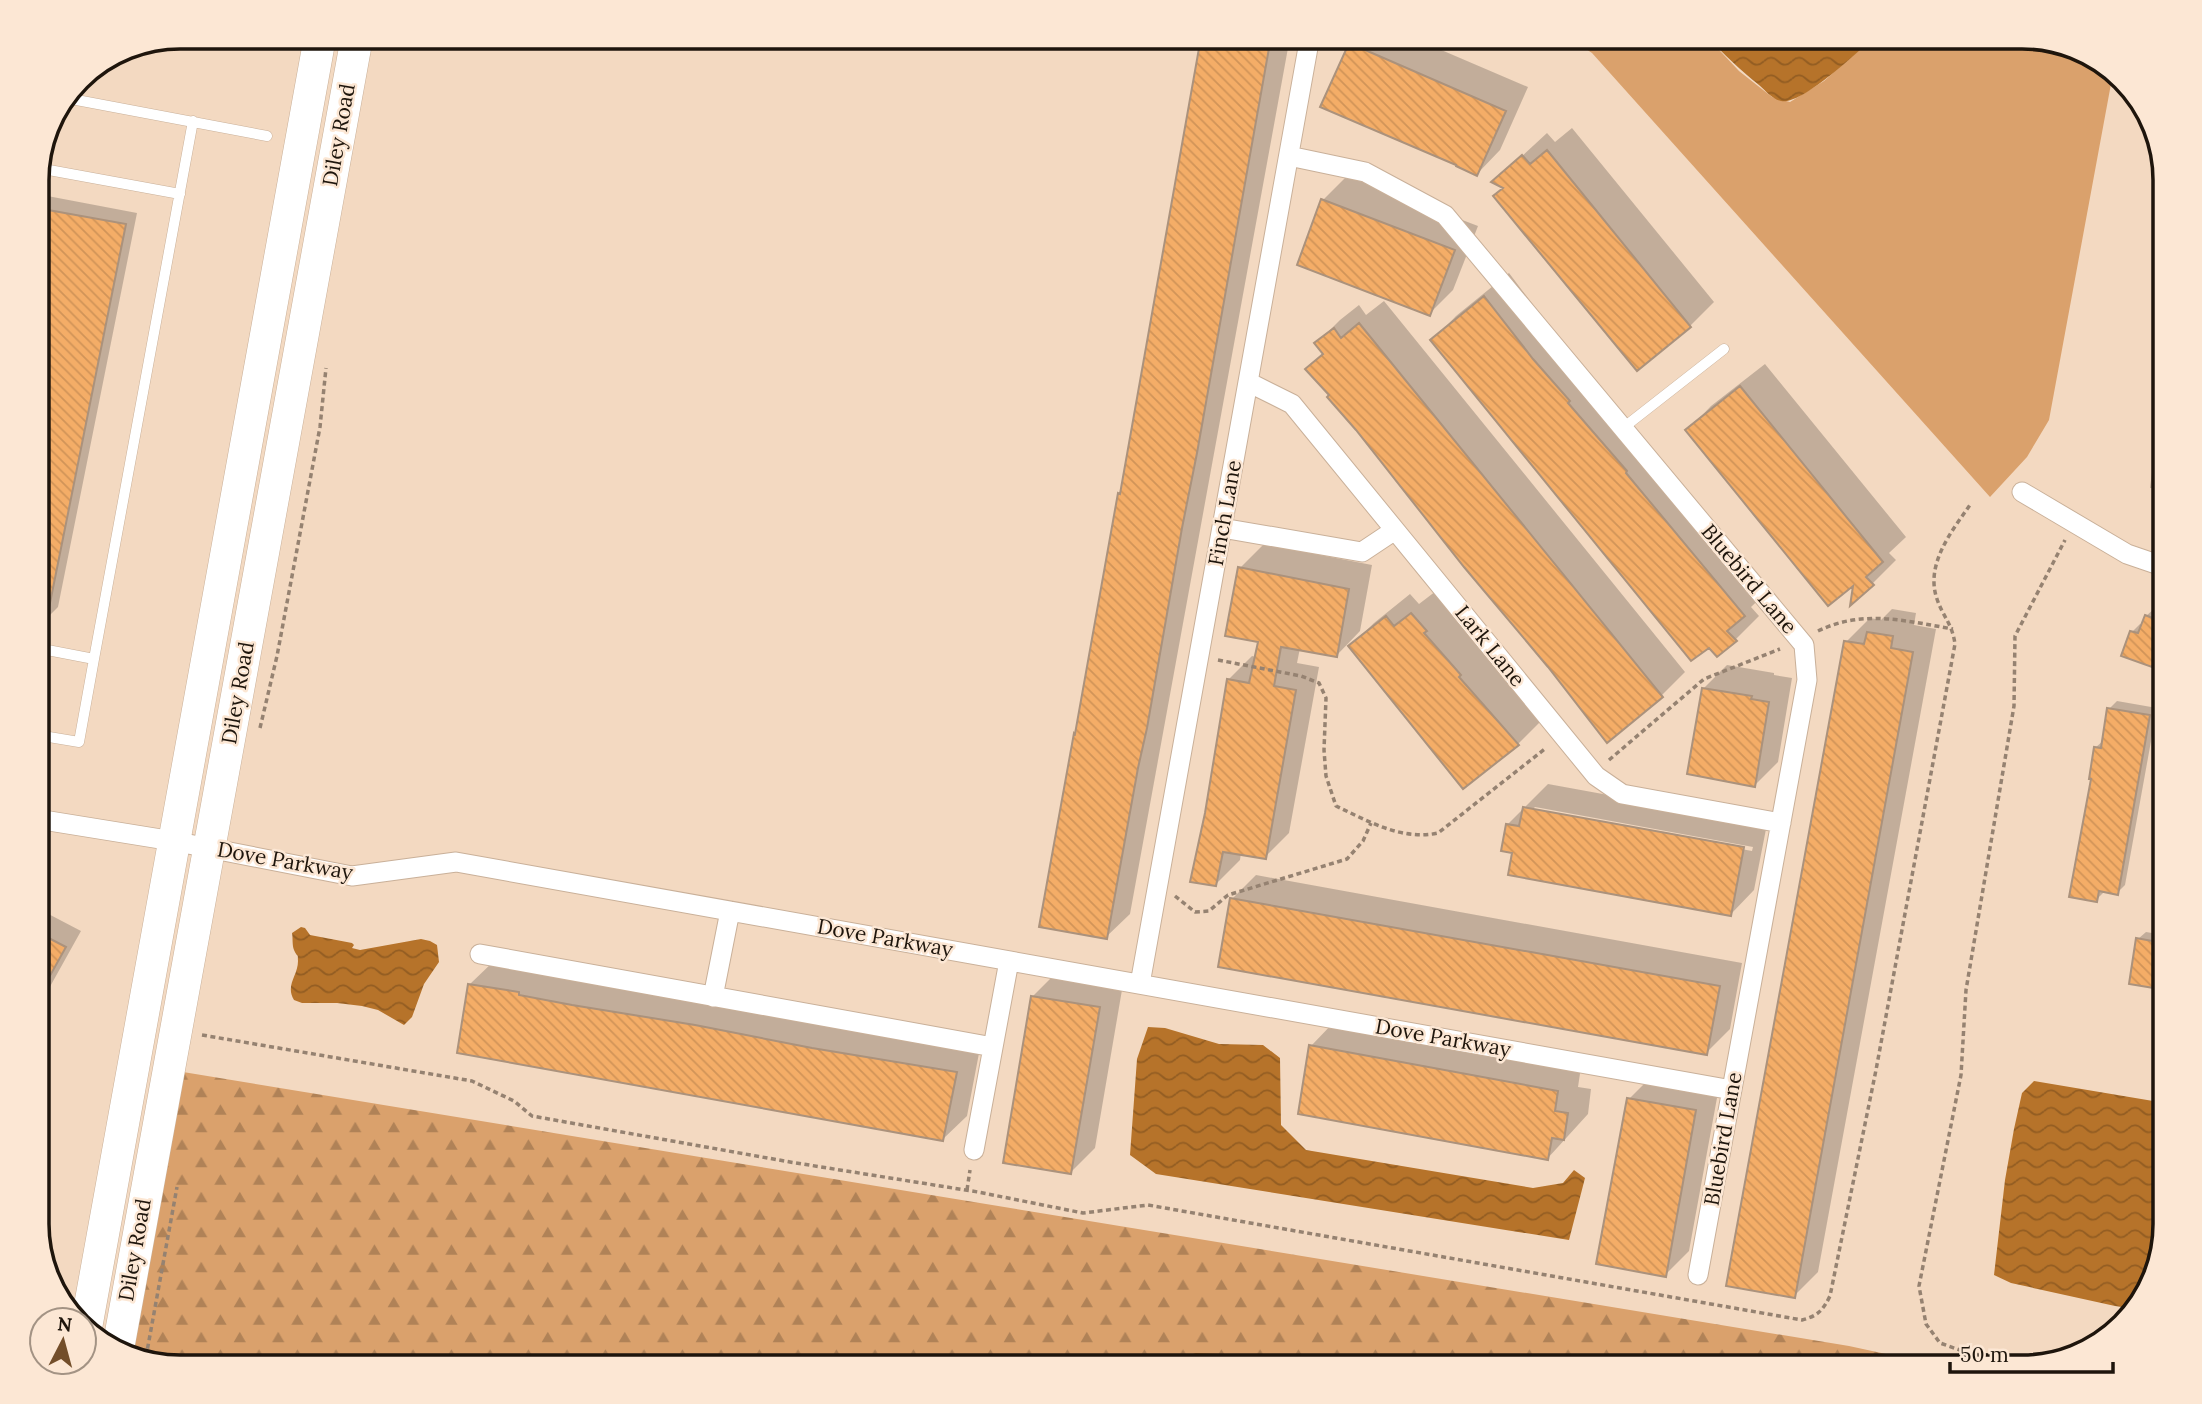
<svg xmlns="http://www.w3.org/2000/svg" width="2202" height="1404" viewBox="0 0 2202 1404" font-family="Lora,serif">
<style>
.grass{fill:#daa16c}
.forest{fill:url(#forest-firs)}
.water{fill:url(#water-waves)}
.shadow{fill:#0003;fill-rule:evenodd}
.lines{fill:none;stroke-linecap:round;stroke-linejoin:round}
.stream{stroke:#b6732a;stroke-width:6}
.building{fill:url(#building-back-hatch);stroke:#ab927c;stroke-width:2}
.service-casing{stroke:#c9b099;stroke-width:11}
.minor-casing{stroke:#c9b099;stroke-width:21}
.trunk-casing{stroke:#c9b099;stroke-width:33}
.path{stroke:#958271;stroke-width:3.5;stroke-dasharray:5 3.5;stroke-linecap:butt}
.service{stroke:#fff;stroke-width:10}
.minor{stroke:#fff;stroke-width:19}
.trunk{stroke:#fff;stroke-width:32}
.labels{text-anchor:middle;stroke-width:5;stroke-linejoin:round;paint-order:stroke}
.street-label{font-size:21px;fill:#1e150c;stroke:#fce7d4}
.rim{fill:none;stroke:#1e150c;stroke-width:3.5}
</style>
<defs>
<pattern id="forest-firs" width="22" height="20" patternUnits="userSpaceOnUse" patternTransform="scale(1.75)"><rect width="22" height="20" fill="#daa16c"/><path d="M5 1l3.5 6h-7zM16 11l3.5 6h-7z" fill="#b08257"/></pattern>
<pattern id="water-waves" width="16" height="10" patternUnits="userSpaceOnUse" patternTransform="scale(1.75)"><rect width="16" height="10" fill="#b6732a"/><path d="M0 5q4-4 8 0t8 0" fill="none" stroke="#935d22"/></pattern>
<pattern id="building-back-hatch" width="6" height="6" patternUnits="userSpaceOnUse" patternTransform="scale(1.75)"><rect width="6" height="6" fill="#f4ad67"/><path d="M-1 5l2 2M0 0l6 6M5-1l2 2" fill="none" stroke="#d19458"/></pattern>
</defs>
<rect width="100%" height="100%" fill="#f3d9c1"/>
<!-- grass -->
<path class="grass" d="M1568,37H1707L1739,71L1772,97L1790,102L1824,81L1874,37H2022L2101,61L2113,73L2049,420L2027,457L1990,497L1592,53Z"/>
<!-- forest -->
<path class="forest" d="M177,1071L1849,1346L1946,1367H180L128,1352Z"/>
<!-- water -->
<path class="water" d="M1707,37H1874C1859,51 1801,106 1781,101C1772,99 1766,91 1759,85C1740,70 1724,54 1707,37Z
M301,927L305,928L310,935L352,943L354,945L352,948L360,950L421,939L430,941L437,945L439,962L424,984L412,1017L404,1025L378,1010L362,1006L337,1003H302L294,1000C285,985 298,976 298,961C298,952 298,959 294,950C292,945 293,938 292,933Z
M1148,1027L1165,1028L1219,1044L1263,1045L1280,1058L1281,1125L1306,1150L1533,1188L1563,1183L1574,1170L1585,1178L1569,1240L1156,1174L1130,1155L1137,1059Z
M2034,1081L2165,1103V1225L2141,1303L2136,1309L2115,1306L2011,1283L1994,1275L2005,1180L2014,1129L2022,1093Z"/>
<!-- shadow -->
<path class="shadow" d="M1203,37H1290L1130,914L1106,937L1119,494L1122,492Z
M1358,37H1411L1528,87L1500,150L1477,174L1350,44Z
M1572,128L1714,302L1690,326L1637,369L1505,186L1494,182L1547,133L1555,142Z
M1347,176L1478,226L1453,290L1429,314L1299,264L1323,200Z
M37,194L137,213L58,607L46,619L37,618Z
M1509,273L1556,335L1592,376L1590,378L1768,591L1751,607L1759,616L1735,640L1433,340L1456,316Z
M1384,301L1685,672L1661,696L1357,429L1307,369L1324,353L1317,343L1340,320L1359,305L1366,315Z
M1765,364L1906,537L1889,553L1896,560L1872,584L1855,582L1688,430L1711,406Z
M2162,450H2165V490L2150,488L2154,457Z
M1264,544L1372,565L1360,631L1337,655L1300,648L1297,663L1319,667L1289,833L1265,857L1241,853L1240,860L1216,884L1206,813L1228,680L1252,656L1256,657L1260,641L1240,568Z
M1436,591L1449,606L1447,609L1484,650L1482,652L1542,720L1518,744L1464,786L1351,646L1374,623L1410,594L1419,604Z
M1892,609L1916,613L1914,625L1936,629L1818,1272L1794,1296L1846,642L1870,618L1881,620Z
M2154,609L2165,613V640L2159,657L2151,665L2132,632L2140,624L2143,625L2146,616Z
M1727,665L1774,673V675L1792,678L1778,762L1755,785L1703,689Z
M2117,701L2157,708L2125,885L2117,893L2104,892L2096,900L2093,777L2095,748L2104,740L2109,709Z
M1548,784L1767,824L1754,890L1731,914L1514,851L1507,825ZM1535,807L1753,847L1752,851L1532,810Z
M1256,875L1742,963L1730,1029L1706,1053L1232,899Z
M37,908L81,931L37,1010Z
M2146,932L2164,935L2161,952L2165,953V989L2131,983L2138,939Z
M494,961L980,1048L967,1116L943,1139L470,984Z
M1056,973L1123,984L1095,1148L1071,1172L1032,997Z
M1334,1022L1581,1067L1578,1087L1591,1089L1588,1114L1547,1159L1311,1046Z
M1653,1075L1719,1087L1689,1251L1665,1275L1629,1099Z"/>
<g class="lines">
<!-- stream -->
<path class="stream" d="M1173,1367L1176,1363L1196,1356L1274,1359L1308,1358L1321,1367"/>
</g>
<!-- building -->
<path class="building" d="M1201,37H1271L1197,453L1182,528L1147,728L1138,768L1107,939L1039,927L1074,733L1075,734L1118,493L1120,494Z
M1349,43L1506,111L1477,176L1456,166V165L1320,107Z
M1547,150L1691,327L1637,371L1493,196L1503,188L1491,182L1522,155L1530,164Z
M1321,199L1455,250L1430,316L1297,265Z
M37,208L126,224L45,628L37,627Z
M1484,296L1533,359L1570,401L1568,403L1627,471L1626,473L1745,616L1727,631L1737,641L1717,657L1709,648L1691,661L1430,340Z
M1359,323L1663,697L1607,743L1548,667L1464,567L1356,430L1327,397L1329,395L1305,369L1323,354L1314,343L1334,328L1341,338Z
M1740,386L1883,562L1866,577L1874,585L1850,606L1853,586L1828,606L1685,430Z
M1238,567L1349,589L1337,657L1281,647L1274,686L1296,690L1266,859L1223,852L1216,886L1190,882L1205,813L1227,679L1249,683L1258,642L1225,636Z
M1411,613L1427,631L1424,633L1461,675L1459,677L1519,745L1463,789L1348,646L1386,616L1394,626Z
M2145,615L2165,623V629L2152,667L2121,656L2130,631L2138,633Z
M1867,632L1893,636L1891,648L1913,652L1795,1298L1726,1286L1844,641L1864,644Z
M1702,688L1752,696L1751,699L1769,702L1755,787L1687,774Z
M2107,708L2150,715L2118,895L2099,891L2097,902L2069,897L2091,779H2089L2094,747L2101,748Z
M1523,807L1744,847L1731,916L1508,875L1512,853L1501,851L1506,824L1519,826Z
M1230,898L1720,986L1707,1055L1218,967Z
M37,932L66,947L37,999Z
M2136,938L2158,942L2155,960L2165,962L2160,989L2129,984Z
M468,984L519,992V995L572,1005L695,1025L812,1048L957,1072L943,1141L457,1053Z
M1031,996L1100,1007L1071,1174L1003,1163Z
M1309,1045L1558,1091L1555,1111L1568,1113L1564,1140L1552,1138L1548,1160L1298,1114Z
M1627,1098L1696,1110L1666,1277L1596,1264Z"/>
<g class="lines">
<!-- service casing -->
<g class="service-casing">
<path id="service" d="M66,98L267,136
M38,168L180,194
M1623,428L1724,349
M37,648L94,659L79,742L37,735
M94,659L193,121"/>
</g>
<!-- minor casing -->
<g class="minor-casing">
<path id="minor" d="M1289,156L1365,172L1445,215L1804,645L1807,680L1698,1275
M1248,382L1292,404L1596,776L1622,794L1781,823
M2022,492L2127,554L2165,567
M1222,528L1362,552L1395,530
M37,819L173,841L352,876L456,862L1732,1090
M480,954L993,1047
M1140,984L1309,42
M713,997L730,911
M974,1150L1009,961"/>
</g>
<!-- trunk casing -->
<g class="trunk-casing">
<path id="trunk" d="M86,1328L320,37
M118,1349L357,37"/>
</g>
<!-- path -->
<path class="path" d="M1818,631C1863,609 1906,621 1953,629
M1218,660L1301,676L1319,683L1326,698L1324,750L1326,776L1336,806C1368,821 1402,841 1438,833L1546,748
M260,728L277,656L320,427L326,368
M1609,760L1704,679L1780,649
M1175,896L1195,912L1209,911L1228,895L1347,859L1363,841L1371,823
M202,1035L472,1081L514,1101L532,1116L790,1162L978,1192L1083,1213L1148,1205L1802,1320C1818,1316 1823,1310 1830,1296L1876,1070L1955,644C1952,623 1943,617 1937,599C1925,565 1951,532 1970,505
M967,1190L970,1170
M146,1357L177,1187
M2055,1359L1971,1354L1940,1343L1926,1324L1919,1286L1961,1075L1966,990L2014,706L2015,636L2065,540"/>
<!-- service -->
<use href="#service" class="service"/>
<!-- minor -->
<use href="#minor" class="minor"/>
<!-- trunk -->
<use href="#trunk" class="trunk"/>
</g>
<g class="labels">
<!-- street labels -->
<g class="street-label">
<text transform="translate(339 135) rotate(-80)" y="7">Diley Road</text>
<text transform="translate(1225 513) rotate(-80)" y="7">Finch Lane</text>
<text transform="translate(1749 579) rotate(50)" y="7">Bluebird Lane</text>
<text transform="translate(1490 646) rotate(51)" y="7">Lark Lane</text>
<text transform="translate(238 693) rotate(-80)" y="7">Diley Road</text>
<text transform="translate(285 861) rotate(10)" y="7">Dove Parkway</text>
<text transform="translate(885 938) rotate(10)" y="7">Dove Parkway</text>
<text transform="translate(1443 1038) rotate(10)" y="7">Dove Parkway</text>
<text transform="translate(1723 1139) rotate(-80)" y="7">Bluebird Lane</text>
<text transform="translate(135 1250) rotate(-80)" y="7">Diley Road</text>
</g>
</g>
<!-- crop -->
<path d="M0 0H2202V1404H0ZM180 49H2022A131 131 0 0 1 2153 180V1224A131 131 0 0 1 2022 1355H180A131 131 0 0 1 49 1224V180A131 131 0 0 1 180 49Z" fill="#fce7d4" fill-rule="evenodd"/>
<path class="rim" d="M180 49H2022A131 131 0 0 1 2153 180V1224A131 131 0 0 1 2022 1355H180A131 131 0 0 1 49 1224V180A131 131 0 0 1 180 49Z"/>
<!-- north arrow -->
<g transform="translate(63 1341) rotate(6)"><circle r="33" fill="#fce7d4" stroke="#a39384" stroke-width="2"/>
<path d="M0-5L12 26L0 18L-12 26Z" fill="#734e2a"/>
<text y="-10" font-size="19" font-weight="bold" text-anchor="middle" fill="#1e150c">N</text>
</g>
<!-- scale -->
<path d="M1950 1362v10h163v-10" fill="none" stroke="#1e150c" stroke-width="3.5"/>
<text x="1960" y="1362" font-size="21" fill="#1e150c" stroke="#fce7d4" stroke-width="5" paint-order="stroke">50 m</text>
</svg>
